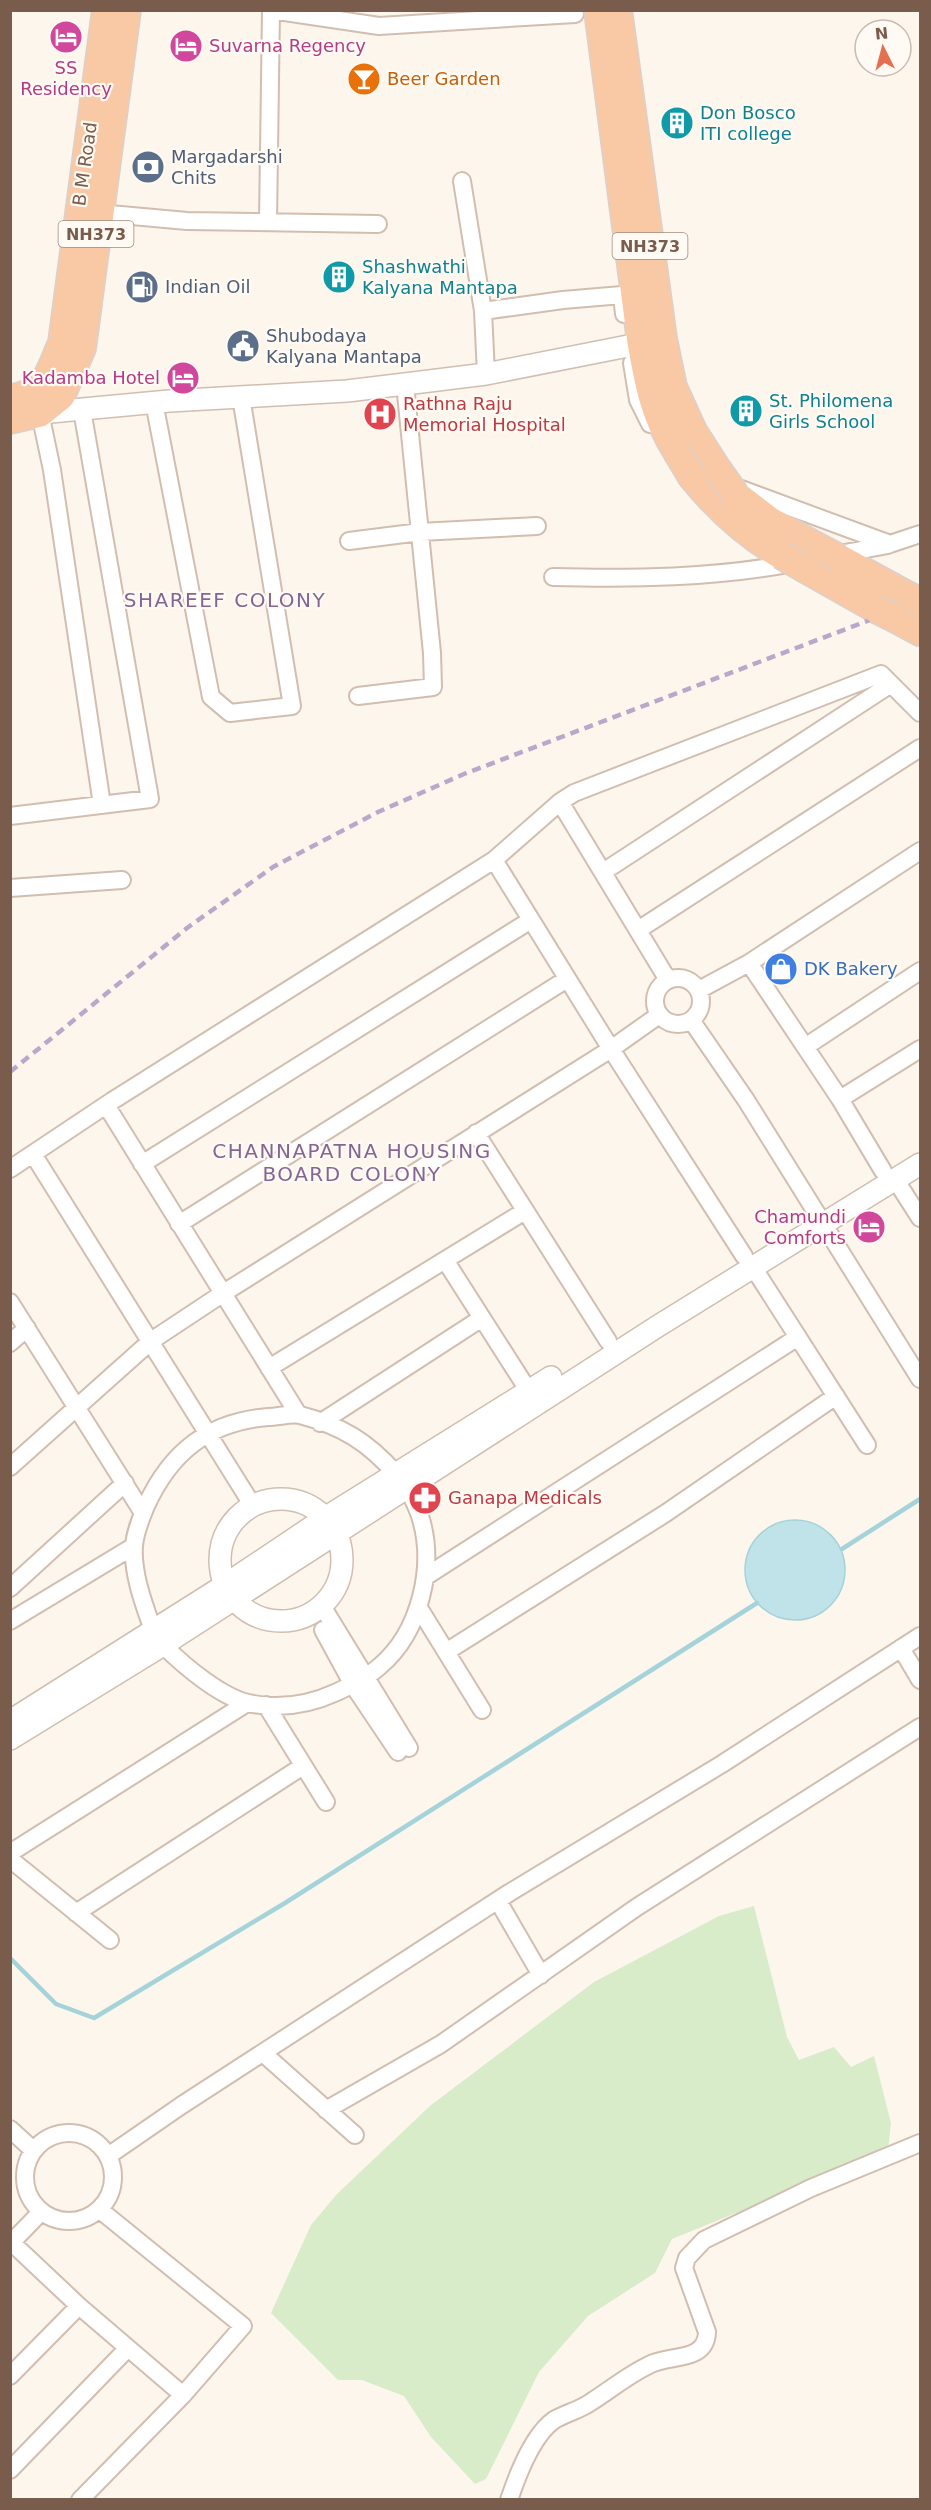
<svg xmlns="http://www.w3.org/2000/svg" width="931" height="2510" viewBox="0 0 931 2510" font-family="'DejaVu Sans',sans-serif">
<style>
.green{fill:#d8ecc9}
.water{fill:#bfe3e8;stroke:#a5d3da;stroke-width:1.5}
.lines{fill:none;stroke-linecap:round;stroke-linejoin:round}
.stream{stroke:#a5d3da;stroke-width:4.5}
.minor-casing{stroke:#d1beb0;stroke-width:20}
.tertiary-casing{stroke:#d1beb0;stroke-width:24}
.trunk-casing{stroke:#dad1cd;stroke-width:30}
.minor{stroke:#fff;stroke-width:16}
.tertiary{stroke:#fff;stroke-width:21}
.trunk{stroke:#f9c8a4;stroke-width:27}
.rail{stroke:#b9a8c9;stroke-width:4.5;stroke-dasharray:9 6;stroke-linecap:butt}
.trunk-bridge-casing{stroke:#dad1cd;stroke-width:30;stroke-linecap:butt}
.trunk-bridge{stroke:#f9c8a4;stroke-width:27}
.labels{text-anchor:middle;stroke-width:4.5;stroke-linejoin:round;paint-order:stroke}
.shield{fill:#fffaf3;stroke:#a28b7f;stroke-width:1.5}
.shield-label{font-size:16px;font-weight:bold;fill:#7a5c4d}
.hotel-label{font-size:18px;fill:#b23c85;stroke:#fffaf3;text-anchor:end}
.food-label{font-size:18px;fill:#c56008;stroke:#fffaf3;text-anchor:start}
.culture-label{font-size:18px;fill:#0d838f;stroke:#fffaf3;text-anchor:start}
.service-label{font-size:18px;fill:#4e5e75;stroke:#fffaf3;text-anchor:start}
.street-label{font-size:18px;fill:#7a5c4d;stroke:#fffaf3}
.health-label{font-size:18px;fill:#be3a42;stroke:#fffaf3;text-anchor:start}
.shop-label{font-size:18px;fill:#366cbe;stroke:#fffaf3;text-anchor:start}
.neighbourhood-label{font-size:20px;letter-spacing:1.5px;fill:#846695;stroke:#fffaf3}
</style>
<rect width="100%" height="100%" fill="#fdf6ec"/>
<!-- green -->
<path class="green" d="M754,1906L787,2037L799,2060L834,2047L851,2067L874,2056L891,2123L888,2151L672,2239L655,2273L588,2316L539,2372L486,2479L475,2484L431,2437L404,2396L362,2380H338L271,2313L311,2225L337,2194L431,2105L594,1982L719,1916Z"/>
<!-- water -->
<path class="water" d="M745 1570a50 50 0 1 1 100 0a50 50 0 1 1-100 0Z"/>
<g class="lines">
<!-- stream -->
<path class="stream" d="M842,1549L920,1499
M10,1958L56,2004L94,2018L285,1903L757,1603"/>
<!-- minor casing -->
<g class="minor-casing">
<path id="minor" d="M462,181L483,311L486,374
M99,213L187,221L378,224
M268,222L271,10L379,26L575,14
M483,311L563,300L622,295L624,314
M632,363L638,400L650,424
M154,402L211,697L230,713L292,706L241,397
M40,413L52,470L102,805
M741,489L890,544L920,534
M349,541L420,532L537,526
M834,555L888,545
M553,577C634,579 714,578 794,563
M358,696L433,687L432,653L405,384
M560,802L668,980
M10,816L150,799L82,410
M494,860L611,1049L744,1256
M603,872L891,684
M10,888L122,880
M638,930L920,748
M749,963L840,1099L883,1171
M655 1001a23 23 0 1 1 46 0a23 23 0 1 1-46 0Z
M699,990L749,963L920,851
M691,1020L746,1100L920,1379
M805,1047L920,971
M840,1099L920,1049
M106,1105L298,1414
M476,1133L608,1341
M33,1154L253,1506
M142,1164L531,920
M10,1169L112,1101L494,860L560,802L574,793L881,674L920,713
M895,1179L920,1218
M179,1224L567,979
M445,1260L535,1401
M753,1267L867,1445
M10,1302L143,1513
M10,1343L27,1328
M269,1368L525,1211
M320,1423L482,1318
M10,1467L151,1341L222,1294L611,1049L659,1015
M425,1577L798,1337
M10,1588L125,1483
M322,1606L409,1748
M419,1608L482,1710
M10,1621L134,1546
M153,1630C144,1605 132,1573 134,1546C135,1532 141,1518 146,1506C171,1451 209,1422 268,1417C278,1417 291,1413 300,1415C342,1426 368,1442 396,1474
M323,1630L353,1685L398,1752
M163,1645C184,1666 224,1700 253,1704C282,1709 311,1704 337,1692C352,1685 368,1677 380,1666C420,1632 436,1566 420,1516C417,1506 411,1496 407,1486
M901,1648L920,1680
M446,1652L666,1513L836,1396
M266,1705L326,1802
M10,1853L247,1703
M10,1859L110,1940
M498,1901L541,1975
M76,1913L303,1766
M264,2054L355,2135
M326,2110L441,2044L637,1907L920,1727
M10,2129L33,2150
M25 2177a44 44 0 1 1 88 0a44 44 0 1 1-88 0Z
M108,2156L182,2105L509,1893L722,1764L920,1636
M100,2210L243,2326L183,2395
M10,2241L79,2306L183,2395L80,2500
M10,2244L41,2212
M10,2376L79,2306
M10,2470L128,2348
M509,2500C517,2476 533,2435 554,2420C566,2413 580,2410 591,2402C610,2390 628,2375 649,2365C669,2354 706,2363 707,2332L684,2268L687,2258L704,2240L811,2188L920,2143"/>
</g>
<!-- tertiary casing -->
<g class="tertiary-casing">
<path id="tertiary" d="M40,413L169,401L347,391L405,384L486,374L628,346
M220 1560a61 61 0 1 1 122 0a61 61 0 1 1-122 0Z
M10,1721L225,1585L325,1518L551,1377
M10,1739L163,1645L658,1326L920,1164"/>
</g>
<!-- trunk casing -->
<g class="trunk-casing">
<path id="trunk" d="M598,10L641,342C648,383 654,416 677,452
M618,10L663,339L673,387L693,431L718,470
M10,399C49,390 47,376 62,343L106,10
M10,420L40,413L61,396L82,348L127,10
M692,477C718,509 745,534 781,555
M735,494L770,521L820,548
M839,558L909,596
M807,570L876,609
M896,619L920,632"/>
</g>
<!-- minor -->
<use href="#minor" class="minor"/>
<!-- tertiary -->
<use href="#tertiary" class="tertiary"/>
<!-- trunk -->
<use href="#trunk" class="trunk"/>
<!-- rail -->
<path class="rail" d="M10,1072L187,928L273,867L378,812L464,774L920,601"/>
<!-- trunk-bridge casing -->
<g class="trunk-bridge-casing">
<path id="trunk-bridge" d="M677,452L692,477
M718,470L735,494
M820,548L839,558
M781,555L807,570
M909,596L920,602
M876,609L896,619"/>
</g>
<!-- trunk-bridge -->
<use href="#trunk-bridge" class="trunk-bridge"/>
</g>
<!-- icons -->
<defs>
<g id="hotel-disc" transform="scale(1.725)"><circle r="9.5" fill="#d1479c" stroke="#fffaf3"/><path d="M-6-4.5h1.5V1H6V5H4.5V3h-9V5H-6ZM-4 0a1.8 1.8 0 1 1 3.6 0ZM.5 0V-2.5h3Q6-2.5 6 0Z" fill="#fff"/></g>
<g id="bar-disc" transform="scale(1.725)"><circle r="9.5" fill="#e8710a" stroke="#fffaf3"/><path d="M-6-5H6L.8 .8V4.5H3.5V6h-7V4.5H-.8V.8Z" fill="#fff"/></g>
<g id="building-disc" transform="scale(1.725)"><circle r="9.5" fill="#0f9aa8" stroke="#fffaf3"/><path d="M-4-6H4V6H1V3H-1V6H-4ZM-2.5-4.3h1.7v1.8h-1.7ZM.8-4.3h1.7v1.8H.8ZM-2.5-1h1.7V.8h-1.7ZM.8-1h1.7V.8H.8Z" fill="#fff"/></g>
<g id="bank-disc" transform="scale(1.725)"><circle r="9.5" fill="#5c6f8a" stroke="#fffaf3"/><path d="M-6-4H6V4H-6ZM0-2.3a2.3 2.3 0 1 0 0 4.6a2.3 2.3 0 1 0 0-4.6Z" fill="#fff"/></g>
<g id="fuel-disc" transform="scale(1.725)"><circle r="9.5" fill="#5c6f8a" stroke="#fffaf3"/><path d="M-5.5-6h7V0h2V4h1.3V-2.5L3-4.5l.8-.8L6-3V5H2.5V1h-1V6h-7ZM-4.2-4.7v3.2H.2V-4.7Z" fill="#fff"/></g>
<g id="civic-disc" transform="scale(1.725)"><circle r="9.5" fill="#5c6f8a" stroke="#fffaf3"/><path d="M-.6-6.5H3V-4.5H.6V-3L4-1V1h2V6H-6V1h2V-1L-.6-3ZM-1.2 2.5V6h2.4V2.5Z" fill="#fff"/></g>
<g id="hospital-disc" transform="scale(1.725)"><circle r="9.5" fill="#e0444e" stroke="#fffaf3"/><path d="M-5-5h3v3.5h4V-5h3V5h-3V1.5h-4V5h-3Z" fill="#fff"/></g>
<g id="shop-disc" transform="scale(1.725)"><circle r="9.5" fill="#3f7fe0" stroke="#fffaf3"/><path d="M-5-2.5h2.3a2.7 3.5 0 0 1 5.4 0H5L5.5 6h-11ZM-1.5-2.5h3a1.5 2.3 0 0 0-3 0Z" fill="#fff"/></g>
<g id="pharmacy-disc" transform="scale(1.725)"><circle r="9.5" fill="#e0444e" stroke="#fffaf3"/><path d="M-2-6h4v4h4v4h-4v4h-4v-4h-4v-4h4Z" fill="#fff"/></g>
</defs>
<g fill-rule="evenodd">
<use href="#hotel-disc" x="66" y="37"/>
<use href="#hotel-disc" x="186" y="46"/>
<use href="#bar-disc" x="364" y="79"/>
<use href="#building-disc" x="677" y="123"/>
<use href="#bank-disc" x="148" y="167"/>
<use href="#building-disc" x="339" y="277"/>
<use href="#fuel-disc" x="142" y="287"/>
<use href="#civic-disc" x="243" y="346"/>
<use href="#hotel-disc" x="183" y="378"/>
<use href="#building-disc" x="746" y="411"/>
<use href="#hospital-disc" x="380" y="414"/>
<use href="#shop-disc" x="781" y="969"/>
<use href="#hotel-disc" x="869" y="1227"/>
<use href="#pharmacy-disc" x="425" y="1498"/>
</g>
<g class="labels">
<!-- shield labels -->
<g class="shield">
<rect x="58.5" y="221" width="75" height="26" rx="4.5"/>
<rect x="612.5" y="233" width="75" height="26" rx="4.5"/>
</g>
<g class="shield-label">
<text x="96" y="240">NH373</text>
<text x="650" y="252">NH373</text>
</g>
<!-- hotel labels -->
<g class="hotel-label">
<text x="209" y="52" text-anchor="start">Suvarna Regency</text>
<text x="66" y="74" text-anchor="middle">SS<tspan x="66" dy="21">Residency</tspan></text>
<text x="160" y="384">Kadamba Hotel</text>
<text x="846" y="1223">Chamundi<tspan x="846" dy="21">Comforts</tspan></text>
</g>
<!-- food labels -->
<g class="food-label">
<text x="387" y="85">Beer Garden</text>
</g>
<!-- culture labels -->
<g class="culture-label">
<text x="700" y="119">Don Bosco<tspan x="700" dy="21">ITI college</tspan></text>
<text x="362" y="273">Shashwathi<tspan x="362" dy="21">Kalyana Mantapa</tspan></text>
<text x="769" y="407">St. Philomena<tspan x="769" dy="21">Girls School</tspan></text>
</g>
<!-- service labels -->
<g class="service-label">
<text x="171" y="163">Margadarshi<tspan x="171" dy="21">Chits</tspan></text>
<text x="165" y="293">Indian Oil</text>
<text x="266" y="342">Shubodaya<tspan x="266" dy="21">Kalyana Mantapa</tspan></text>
</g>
<!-- street labels -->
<g class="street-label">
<text transform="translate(85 164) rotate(-82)" y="6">B M Road</text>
</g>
<!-- health labels -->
<g class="health-label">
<text x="403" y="410">Rathna Raju<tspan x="403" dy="21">Memorial Hospital</tspan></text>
<text x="448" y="1504">Ganapa Medicals</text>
</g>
<!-- shop labels -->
<g class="shop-label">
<text x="804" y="975">DK Bakery</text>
</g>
<!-- neighbourhood labels -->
<g class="neighbourhood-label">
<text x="225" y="607">SHAREEF COLONY</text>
<text x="352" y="1158">CHANNAPATNA HOUSING<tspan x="352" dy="23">BOARD COLONY</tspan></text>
</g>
</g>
<!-- border -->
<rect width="931" height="2510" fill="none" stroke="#7a5c4d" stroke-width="24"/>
<!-- north arrow -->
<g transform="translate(883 48) rotate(354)"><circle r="28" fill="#fffaf3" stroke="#cabbb1" stroke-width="1.5"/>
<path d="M0-4.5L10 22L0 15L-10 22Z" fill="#e76f51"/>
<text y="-9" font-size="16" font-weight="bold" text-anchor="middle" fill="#7a5c4d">N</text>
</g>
</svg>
